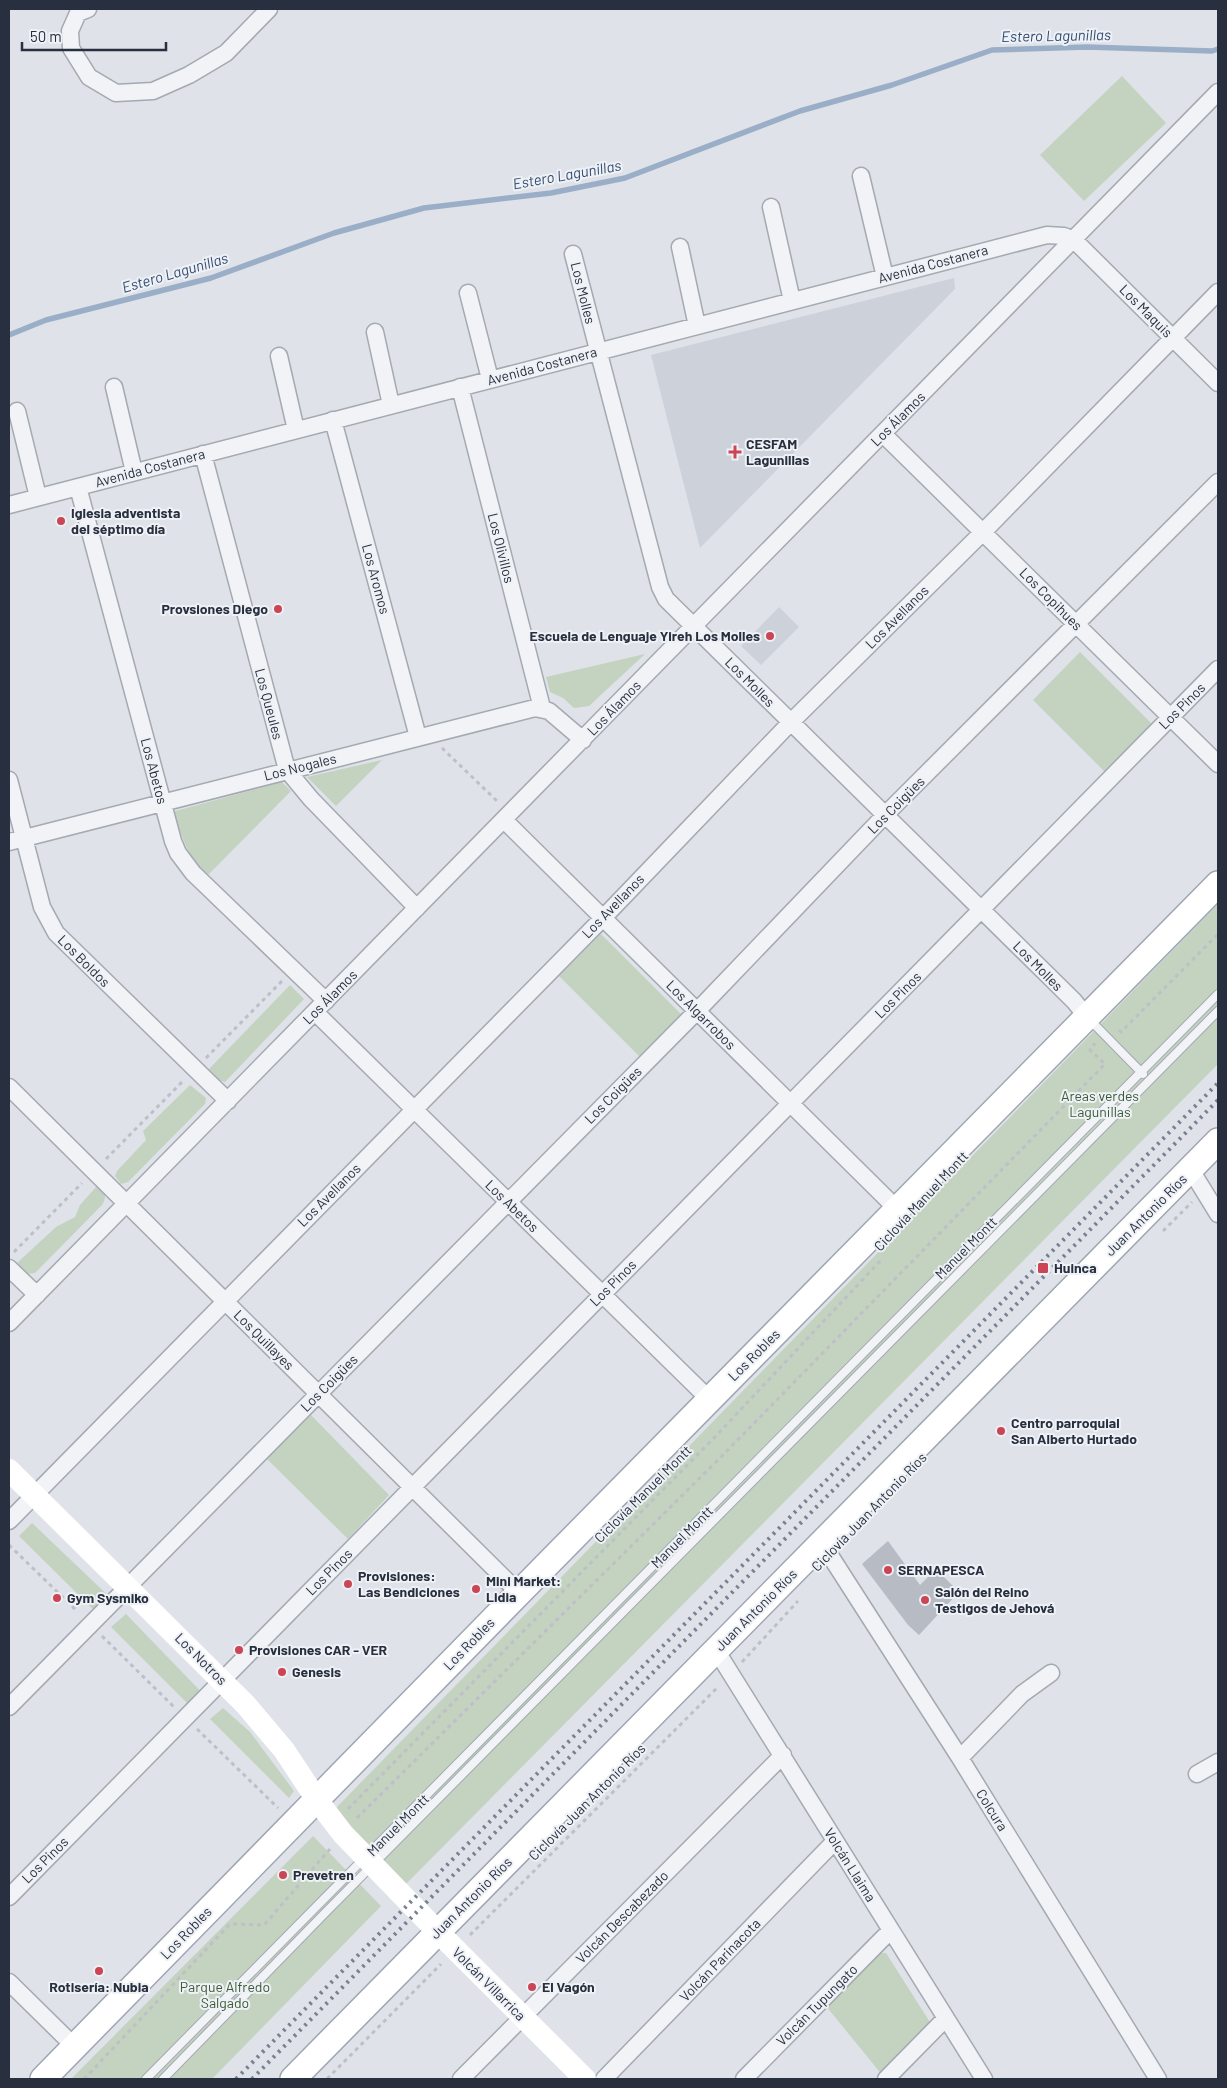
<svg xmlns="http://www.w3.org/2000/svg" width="1227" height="2088" viewBox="0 0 1227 2088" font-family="Barlow,sans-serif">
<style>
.built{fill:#cdd1da}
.green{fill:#c4d2c0}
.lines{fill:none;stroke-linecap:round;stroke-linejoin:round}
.stream{stroke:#9aafc7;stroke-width:5.5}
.building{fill:#b6bbc4}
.lane-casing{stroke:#a4a9b2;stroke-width:10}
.street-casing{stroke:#a4a9b2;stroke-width:19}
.primary-casing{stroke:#9ea6b3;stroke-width:28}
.path{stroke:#bdc0c6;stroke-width:3;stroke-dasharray:4 4;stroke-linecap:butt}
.lane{stroke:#f1f3f6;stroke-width:8}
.street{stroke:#f1f3f6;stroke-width:16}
.secondary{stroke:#fff;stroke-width:22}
.primary{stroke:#fff;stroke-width:25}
.rail{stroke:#788191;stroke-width:4;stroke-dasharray:2.5 5;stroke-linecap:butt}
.poi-dot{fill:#cb4555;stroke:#eef1f5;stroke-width:2}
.labels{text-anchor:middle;stroke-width:4;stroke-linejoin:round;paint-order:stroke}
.street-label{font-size:14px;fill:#282f3e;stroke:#eef1f5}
.poi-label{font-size:14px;font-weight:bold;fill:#282f3e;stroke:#eef1f5;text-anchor:start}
.park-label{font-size:14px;fill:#3b5a36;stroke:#eef1f5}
.water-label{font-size:15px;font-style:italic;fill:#334d72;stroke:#eef1f5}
</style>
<rect width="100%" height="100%" fill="#dfe2e8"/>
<!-- built -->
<path class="built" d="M954,278L955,289L700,548L651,355Z
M779,607L799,627L761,665L741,646Z"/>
<!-- green -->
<path class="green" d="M1122,76L1166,123L1084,201L1040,155Z
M1080,652L1163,735L1115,782L1033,700Z
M645,654L589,706L574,708L563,698L550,692L546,677Z
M382,760L336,806L307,777Z
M282,782L291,791L208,875L191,858L172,812Z
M1218,904V1064L404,1886L346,1829L336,1808Z
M601,934L682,1015L640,1057L559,976Z
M290,985L304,999L225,1082L219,1080L209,1069Z
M190,1085L206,1098L205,1104L128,1182L121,1184L115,1176L117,1171L146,1140L143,1131Z
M96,1187C106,1191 107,1197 102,1205L35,1273L27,1274L19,1266L18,1262L56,1227L75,1217L80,1205Z
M311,1415L389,1495L348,1539L267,1459Z
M32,1523L117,1604L102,1618L19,1536Z
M126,1614L210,1701L198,1714L111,1627Z
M223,1708L250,1732L294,1791L289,1798L210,1719Z
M313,1836L381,1906L212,2079H71Z
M876,1953H886L933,2027L883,2076L826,2006Z"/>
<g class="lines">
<!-- stream -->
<path class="stream" d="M9,335L46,320L211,278L334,233L424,208L551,193L625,178L800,111L892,85L992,50L1087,47L1212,51L1218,49"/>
</g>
<!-- building -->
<path class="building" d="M888,1541L920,1585L936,1569L959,1592L919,1635L908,1625L862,1564Z"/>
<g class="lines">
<!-- lane casing -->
<g class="lane-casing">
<path id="lane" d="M1090,1020L1143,1074
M146,2079L1218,994
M163,2079L326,1912L1218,1011"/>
</g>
<!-- street casing -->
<g class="street-casing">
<path id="street" d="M88,9L78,13L70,31L71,48L89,77L116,93L153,91L189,75L226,53L269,9
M861,176L885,277
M771,207L792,301
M680,247L697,326
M573,254L660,587L666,599L1074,1001L1087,1017
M468,293L490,379
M375,332L391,405
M279,356L296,430
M114,387L134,472
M460,387L542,708
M17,411L38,497
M333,420L418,737
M883,434L1218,764
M203,454L287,770L311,799L417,908
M78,487L173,841L178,853L193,873L326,1001
M9,505L1047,235L1064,236L1074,240L1218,383
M9,780L42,907L56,933L228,1101
M504,820L897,1209
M9,842L535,708L549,711L583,740
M315,1012L710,1400
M9,1087L519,1593
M1191,1170L1218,1214
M9,1268L37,1295
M9,1323L1218,92
M9,1521L603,918L791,722L983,532L1218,292
M822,1543L960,1758L1158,2079
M716,1650L984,2079
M9,1707L697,1011L885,815L1218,482
M960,1758L1022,1694L1051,1673
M1197,1774L1218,1762
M9,1897L1218,669
M9,1982L75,2047
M461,2079L783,1755
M604,2079L835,1841
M744,2079L891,1930
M886,2079L946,2018"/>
</g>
<!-- primary casing -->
<g class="primary-casing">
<path id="primary" d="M43,2079L519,1593L1218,884
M293,2079L1218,1141"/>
</g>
<!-- path -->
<path class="path" d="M442,748L497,801
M1119,1030L1121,1032L1218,934
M206,1058L282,981
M106,1159L184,1080
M1163,1231L1192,1202
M14,1252L82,1183
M9,1545L78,1612
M102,1636L174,1707
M742,1662L798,1601
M197,1729L278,1808
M348,1809L714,1438L882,1259
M357,1818L725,1453L1105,1064L1090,1050L1095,1043
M470,1935L718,1687
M84,2079L230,1924L264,1925L330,1849
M327,2079L441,1964"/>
<!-- lane -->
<use href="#lane" class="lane"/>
<!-- street -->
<use href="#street" class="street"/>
<!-- secondary -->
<path class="secondary" d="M9,1470L245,1704L284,1750L317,1800L343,1834L438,1932L585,2079"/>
<!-- primary -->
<use href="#primary" class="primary"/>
<!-- rail -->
<path class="rail" d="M236,2079L1218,1083
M252,2079L1218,1100"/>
</g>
<!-- markers -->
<g class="poi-dot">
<path d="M732.5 444.5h5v5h5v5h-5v5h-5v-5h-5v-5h5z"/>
<circle cx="61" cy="521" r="5"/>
<circle cx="278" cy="609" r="5"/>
<circle cx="770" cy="636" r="5"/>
<rect x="1037" y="1262" width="12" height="12" rx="2.5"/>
<circle cx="1001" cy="1431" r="5"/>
<circle cx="888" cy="1570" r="5"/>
<circle cx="348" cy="1584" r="5"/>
<circle cx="476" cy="1589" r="5"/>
<circle cx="57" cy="1598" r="5"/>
<circle cx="925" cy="1600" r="5"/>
<circle cx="239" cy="1650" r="5"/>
<circle cx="282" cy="1672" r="5"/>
<circle cx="283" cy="1875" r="5"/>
<circle cx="99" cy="1971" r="5"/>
<circle cx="532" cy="1987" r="5"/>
</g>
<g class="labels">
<!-- street labels -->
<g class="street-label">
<text transform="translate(933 264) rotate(-15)" y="5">Avenida Costanera</text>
<text transform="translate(583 293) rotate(76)" y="5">Los Molles</text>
<text transform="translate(1146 311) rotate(45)" y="5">Los Maquis</text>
<text transform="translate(542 366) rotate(-15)" y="5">Avenida Costanera</text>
<text transform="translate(898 419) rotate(-45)" y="5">Los Álamos</text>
<text transform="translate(150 468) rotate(-15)" y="5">Avenida Costanera</text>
<text transform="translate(501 548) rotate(76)" y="5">Los Olivillos</text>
<text transform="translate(376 579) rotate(75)" y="5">Los Aromos</text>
<text transform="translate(1051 599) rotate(45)" y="5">Los Copihues</text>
<text transform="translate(897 617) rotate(-45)" y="5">Los Avellanos</text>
<text transform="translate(750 682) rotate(45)" y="5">Los Molles</text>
<text transform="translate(269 704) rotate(75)" y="5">Los Queules</text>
<text transform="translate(1182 706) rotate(-45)" y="5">Los Pinos</text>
<text transform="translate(614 708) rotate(-46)" y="5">Los Álamos</text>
<text transform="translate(300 767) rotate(-14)" y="5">Los Nogales</text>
<text transform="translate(154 771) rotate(75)" y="5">Los Abetos</text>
<text transform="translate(896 805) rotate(-45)" y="5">Los Coigües</text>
<text transform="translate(613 906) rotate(-46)" y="5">Los Avellanos</text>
<text transform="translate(84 961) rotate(45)" y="5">Los Boldos</text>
<text transform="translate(1038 966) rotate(45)" y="5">Los Molles</text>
<text transform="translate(898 995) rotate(-45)" y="5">Los Pinos</text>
<text transform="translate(330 997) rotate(-45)" y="5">Los Álamos</text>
<text transform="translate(701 1015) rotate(45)" y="5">Los Algarrobos</text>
<text transform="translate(613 1095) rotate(-45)" y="5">Los Coigües</text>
<text transform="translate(329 1195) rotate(-45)" y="5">Los Avellanos</text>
<text transform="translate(921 1201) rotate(-47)" y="5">Ciclovía Manuel Montt</text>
<text transform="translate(512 1206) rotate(44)" y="5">Los Abetos</text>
<text transform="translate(1146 1215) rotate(-45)" y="5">Juan Antonio Ríos</text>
<text transform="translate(966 1248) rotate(-45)" y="5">Manuel Montt</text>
<text transform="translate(613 1283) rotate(-45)" y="5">Los Pinos</text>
<text transform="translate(264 1340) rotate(45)" y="5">Los Quillayes</text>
<text transform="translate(754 1355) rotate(-45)" y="5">Los Robles</text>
<text transform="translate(329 1383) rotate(-45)" y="5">Los Coigües</text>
<text transform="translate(643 1494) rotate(-45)" y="5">Ciclovía Manuel Montt</text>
<text transform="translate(869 1512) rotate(-46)" y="5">Ciclovía Juan Antonio Ríos</text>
<text transform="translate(682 1537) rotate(-45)" y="5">Manuel Montt</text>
<text transform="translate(329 1572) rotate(-45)" y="5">Los Pinos</text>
<text transform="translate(756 1610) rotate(-45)" y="5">Juan Antonio Ríos</text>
<text transform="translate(469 1644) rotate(-46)" y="5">Los Robles</text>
<text transform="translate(201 1659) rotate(45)" y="5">Los Notros</text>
<text transform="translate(587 1802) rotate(-45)" y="5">Ciclovía Juan Antonio Ríos</text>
<text transform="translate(992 1810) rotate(58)" y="5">Colcura</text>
<text transform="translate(398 1825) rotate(-45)" y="5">Manuel Montt</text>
<text transform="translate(45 1860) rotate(-45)" y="5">Los Pinos</text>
<text transform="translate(850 1865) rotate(58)" y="5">Volcán Llaima</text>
<text transform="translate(471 1898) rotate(-45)" y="5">Juan Antonio Ríos</text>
<text transform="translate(622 1917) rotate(-45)" y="5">Volcán Descabezado</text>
<text transform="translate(186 1933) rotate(-46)" y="5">Los Robles</text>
<text transform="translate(720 1960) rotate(-46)" y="5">Volcán Parinacota</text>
<text transform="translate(489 1984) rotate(45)" y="5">Volcán Villarrica</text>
<text transform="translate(817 2005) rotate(-45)" y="5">Volcán Tupungato</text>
</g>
<!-- poi labels -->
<g class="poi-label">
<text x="746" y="449">CESFAM<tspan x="746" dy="16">Lagunillas</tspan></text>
<text x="71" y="518">Iglesia adventista<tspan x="71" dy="16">del séptimo día</tspan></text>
<text x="268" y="614" text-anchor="end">Provsiones Diego</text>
<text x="760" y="641" text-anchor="end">Escuela de Lenguaje Yireh Los Molles</text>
<text x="1054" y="1273">Huinca</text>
<text x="1011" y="1428">Centro parroquial<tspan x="1011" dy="16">San Alberto Hurtado</tspan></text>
<text x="898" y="1575">SERNAPESCA</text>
<text x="358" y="1581">Provisiones:<tspan x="358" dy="16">Las Bendiciones</tspan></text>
<text x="486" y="1586">Mini Market:<tspan x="486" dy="16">Lidia</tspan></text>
<text x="935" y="1597">Salón del Reino<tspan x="935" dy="16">Testigos de Jehová</tspan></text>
<text x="67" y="1603">Gym Sysmiko</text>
<text x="249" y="1655">Provisiones CAR - VER</text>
<text x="292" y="1677">Genesis</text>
<text x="293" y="1880">Prevetren</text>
<text x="99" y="1992" text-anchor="middle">Rotisería: Nubia</text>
<text x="542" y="1992">El Vagón</text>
</g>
<!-- park labels -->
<g class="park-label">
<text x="1100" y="1101">Areas verdes<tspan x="1100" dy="16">Lagunillas</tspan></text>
<text x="225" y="1992">Parque Alfredo<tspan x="225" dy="16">Salgado</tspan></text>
</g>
<!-- water labels -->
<g class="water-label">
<text transform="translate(1056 36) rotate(-1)" y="5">Estero Lagunillas</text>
<text transform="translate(567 175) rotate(-10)" y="5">Estero Lagunillas</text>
<text transform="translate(175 273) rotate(-16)" y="5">Estero Lagunillas</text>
</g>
</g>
<!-- border -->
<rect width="1227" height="2088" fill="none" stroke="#282f3e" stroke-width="20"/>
<!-- scale -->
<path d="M22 42v8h144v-8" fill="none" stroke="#282f3e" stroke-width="2.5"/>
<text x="30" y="42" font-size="15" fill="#282f3e" stroke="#eef1f5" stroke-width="4" paint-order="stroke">50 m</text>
</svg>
